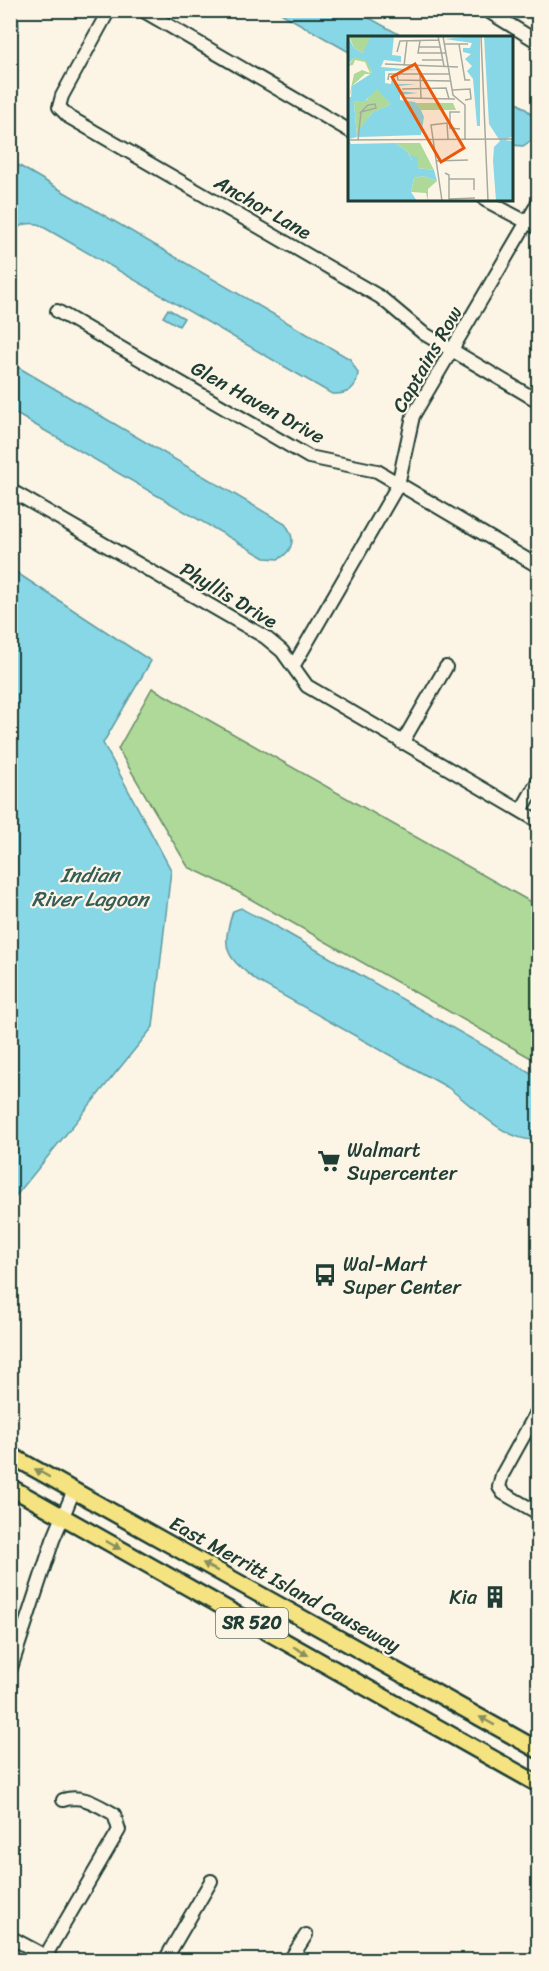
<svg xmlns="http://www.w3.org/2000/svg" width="549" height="1971" viewBox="0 0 549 1971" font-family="Sriracha,sans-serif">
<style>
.green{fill:#aed998;stroke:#668b66;stroke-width:1.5}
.water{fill:#88d7e6;stroke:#5e999f;stroke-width:1.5}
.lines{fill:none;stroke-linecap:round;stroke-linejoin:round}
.minor-casing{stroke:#1f3d34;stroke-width:16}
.major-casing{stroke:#1f3d34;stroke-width:20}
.minor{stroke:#fcf5e5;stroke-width:12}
.major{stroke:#f5e382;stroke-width:15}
.oneway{fill:#8a905b}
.labels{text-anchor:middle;stroke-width:4.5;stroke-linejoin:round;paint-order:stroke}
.shield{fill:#fcf5e5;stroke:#617469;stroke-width:1.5}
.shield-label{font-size:18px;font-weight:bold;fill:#1f3d34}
.street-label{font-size:20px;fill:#1f3d34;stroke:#fcf5e5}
.poi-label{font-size:20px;fill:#1f3d34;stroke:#fcf5e5;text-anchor:start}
.water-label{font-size:21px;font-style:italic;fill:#345c58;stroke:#fcf5e5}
.inset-road{fill:none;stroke:#a4ab9e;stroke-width:1.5}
.view{fill:#e8590c;fill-opacity:0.15;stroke:#e8590c;stroke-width:3}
.inset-edge{fill:none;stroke:#1f3d34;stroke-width:3}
</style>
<rect width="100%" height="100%" fill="#fcf5e5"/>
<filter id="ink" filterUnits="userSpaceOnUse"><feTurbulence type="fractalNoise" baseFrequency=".0167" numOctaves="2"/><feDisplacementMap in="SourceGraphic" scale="12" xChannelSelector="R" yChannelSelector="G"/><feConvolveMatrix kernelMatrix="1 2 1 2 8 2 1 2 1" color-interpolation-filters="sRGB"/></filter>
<g filter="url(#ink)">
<!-- green -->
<path class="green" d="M152,688L538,906V1062L224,884L188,867L118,749Z"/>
<!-- water -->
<path class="water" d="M11,10L14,11C23,24 18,34 11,47Z
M277,11H357L404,37L350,38L349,52Z
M512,100C529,110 539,116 535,138L523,146L512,145Z
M11,161L350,359L358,373C357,389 347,395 332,394L38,224C24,222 18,225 11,238Z
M168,309L184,318L179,326L163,317Z
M11,363L285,524C296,537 294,550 279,559L265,558L11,411Z
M11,569L151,661L103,743L171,870L153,1027L11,1202Z
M241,908C254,917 267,919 280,929L538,1077V1140C504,1142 474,1106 447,1087L257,981C227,957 220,951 233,911Z"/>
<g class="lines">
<!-- minor casing -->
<g class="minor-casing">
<path id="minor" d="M109,10L62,96L59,107L69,117L380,297L423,333L538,401
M142,10L350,131
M486,10L538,42
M485,200L538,228
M57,311L309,457L377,471L538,566
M10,490L265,637L282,651L307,686L538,821
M294,665L398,485L413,416L538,203
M402,743L446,667
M521,811L538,781
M538,1410L502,1475L499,1487L503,1493L538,1513
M10,1671L53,1540L74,1490
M10,1937L53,1960
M43,1960L119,1830L114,1814C97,1805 83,1794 63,1800
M165,1960L211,1881
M290,1960L306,1935"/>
</g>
<!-- major casing -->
<g class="major-casing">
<path id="major" d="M10,1455L538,1750
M10,1487L538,1784"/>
</g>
<!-- minor -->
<use href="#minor" class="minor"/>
<!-- major -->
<use href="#major" class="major"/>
</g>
<!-- one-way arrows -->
<defs><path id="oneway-solid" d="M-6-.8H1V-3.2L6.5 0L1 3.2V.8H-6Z" transform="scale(1.5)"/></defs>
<g class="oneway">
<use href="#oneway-solid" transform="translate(42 1473) rotate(-151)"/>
<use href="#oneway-solid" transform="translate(113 1545) rotate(29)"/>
<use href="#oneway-solid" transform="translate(210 1567) rotate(-151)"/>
<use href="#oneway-solid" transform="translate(301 1651) rotate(30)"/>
<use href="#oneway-solid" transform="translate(487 1721) rotate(-151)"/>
</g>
</g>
<!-- icons -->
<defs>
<g id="supermarket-bare" transform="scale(1.8)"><path d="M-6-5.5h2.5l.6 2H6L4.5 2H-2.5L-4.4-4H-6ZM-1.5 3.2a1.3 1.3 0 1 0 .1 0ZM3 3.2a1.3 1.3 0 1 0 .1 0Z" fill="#1f3d34" stroke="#fcf5e5" stroke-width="2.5" paint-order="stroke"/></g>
<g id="bus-bare" transform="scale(1.8)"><path d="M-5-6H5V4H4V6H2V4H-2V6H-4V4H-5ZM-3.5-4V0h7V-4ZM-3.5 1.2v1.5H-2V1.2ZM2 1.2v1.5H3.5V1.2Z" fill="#1f3d34" stroke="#fcf5e5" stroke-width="2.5" paint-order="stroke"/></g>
<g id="building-bare" transform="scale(1.8)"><path d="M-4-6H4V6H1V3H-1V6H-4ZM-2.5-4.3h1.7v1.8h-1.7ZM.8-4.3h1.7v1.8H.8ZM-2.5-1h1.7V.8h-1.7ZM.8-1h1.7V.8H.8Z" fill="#1f3d34" stroke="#fcf5e5" stroke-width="2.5" paint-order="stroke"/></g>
</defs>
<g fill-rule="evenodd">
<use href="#supermarket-bare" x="329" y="1161"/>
<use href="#bus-bare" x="325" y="1275"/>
<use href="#building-bare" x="495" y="1597"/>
</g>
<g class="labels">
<!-- shield labels -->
<rect class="shield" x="216" y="1608" width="72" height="30" rx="4.5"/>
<g class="shield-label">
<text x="252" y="1629">SR 520</text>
</g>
<!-- street labels -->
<g class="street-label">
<text transform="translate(263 207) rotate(30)" y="7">Anchor Lane</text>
<text transform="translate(427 359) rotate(-60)" y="7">Captains Row</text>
<text transform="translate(258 402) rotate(29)" y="7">Glen Haven Drive</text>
<text transform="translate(229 595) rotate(31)" y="7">Phyllis Drive</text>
<text transform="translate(285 1584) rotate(29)" y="7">East Merritt Island Causeway</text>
</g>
<!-- poi labels -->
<g class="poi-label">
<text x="347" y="1157">Walmart<tspan x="347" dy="23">Supercenter</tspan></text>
<text x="343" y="1271">Wal-Mart<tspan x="343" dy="23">Super Center</tspan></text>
<text x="477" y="1604" text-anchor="end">Kia</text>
</g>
<!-- water labels -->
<g class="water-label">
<text x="90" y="882">Indian<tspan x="90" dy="24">River Lagoon</tspan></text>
</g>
</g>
<!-- overview -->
<g transform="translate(348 36)">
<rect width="165" height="165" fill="#fcf5e5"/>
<path d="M1,0H23L24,5L15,17L6,12ZM7,20L20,25L24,38H17L5,49L1,62L6,38L14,34L22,37L17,26L7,24L5,29L0,30ZM32,53L43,68L23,78L9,101L6,66L19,64L24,54ZM67,67H105L108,74H73ZM47,107H72L86,134L69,132L59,115ZM75,140L89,145L80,153V165L78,157L63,156L66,142Z" fill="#aed998"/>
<path d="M0,0L6,12L15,17L23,0H46L44,19L53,20V26L36,24L33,31L70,34L37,35V47L43,48L44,41L46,48H68L51,50L50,55L70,57L52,59V64L67,66L73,74L76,81L73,99L11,101V94L24,77L43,68L29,53L17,65L6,66L9,101L1,103L3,108L47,107L59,115L65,126L62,119L70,122L69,132L86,134L89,145L75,140L66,142L63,156L69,165H0V61H3L4,50L24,37L19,25L7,21L0,28ZM125,0H132V90H129L125,43L119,35L124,30L117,23L123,18L115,16V12H122L124,7L97,3ZM136,0H165V100L157,104L165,105V165H148L145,125L146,111L152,105L141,88Z" fill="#88d7e6"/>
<path class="inset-road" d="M90,0L96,30M95,0L105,59L117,69V104M133,0L140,165M72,5L70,17H98M96,8H120M111,8L117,44H122M71,11H92M49,16L52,5L91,4M74,24H95M37,28L110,31M56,30L59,5M72,37L73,62M49,38L50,44L102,45M40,44L41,38H101M54,53L98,52L101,63M104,54L122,53L123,63L117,64M56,62L107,63M20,69L27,68L28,72L13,76ZM112,76H102V92L112,93M0,104L165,103M10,104L13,76M88,125L120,124M97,137L101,139V163L127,162M101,143H126V154M94,165L83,89L99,87L100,103"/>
<path class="view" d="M67,28L116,112L93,126L44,41Z"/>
<rect width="165" height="165" class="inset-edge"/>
</g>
<!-- margin -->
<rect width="549" height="1971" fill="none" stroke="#fcf5e5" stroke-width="36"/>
<rect x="18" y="18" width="513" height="1935" fill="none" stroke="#1f3d34" stroke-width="2" filter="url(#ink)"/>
</svg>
